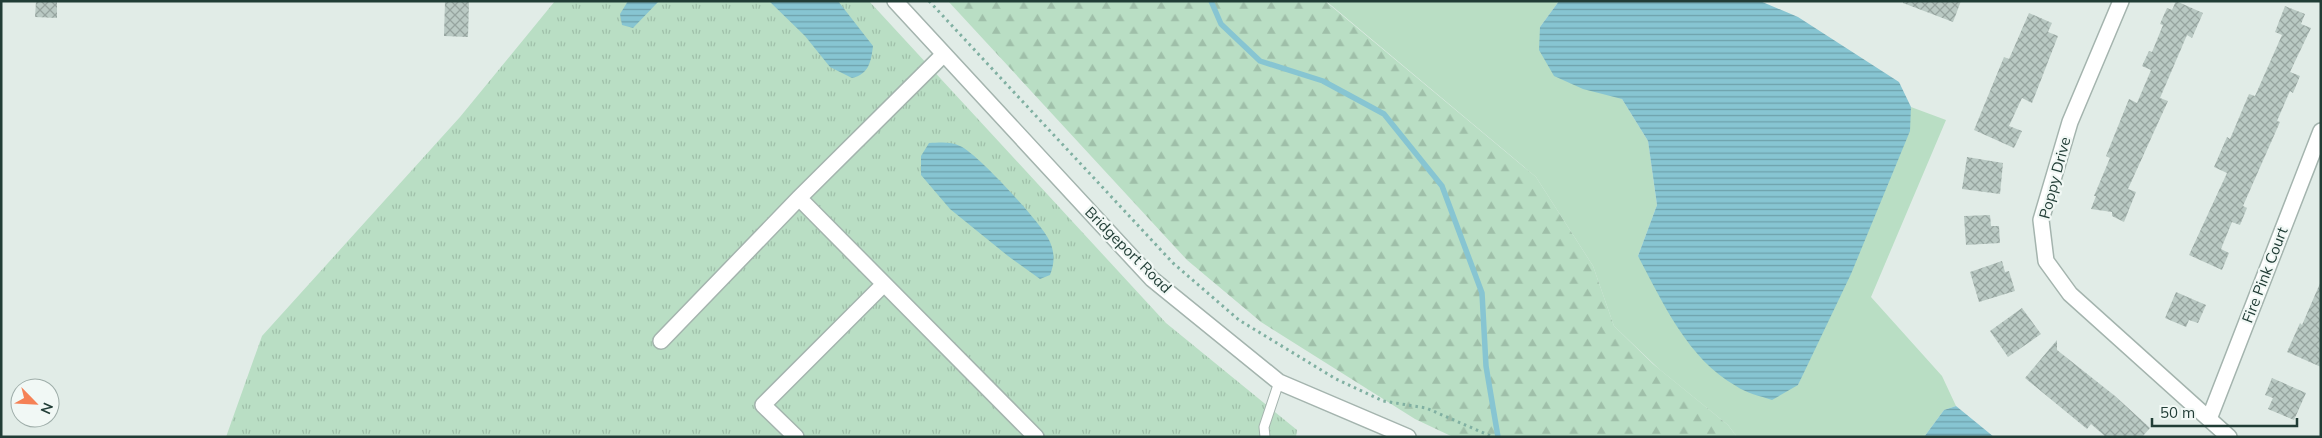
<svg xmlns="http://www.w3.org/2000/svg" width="2322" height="438" viewBox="0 0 2322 438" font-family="Mulish,sans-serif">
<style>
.green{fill:#b9dec4}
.forest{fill:url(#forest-firs)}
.park{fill:url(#park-tufts)}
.water{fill:url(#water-rules)}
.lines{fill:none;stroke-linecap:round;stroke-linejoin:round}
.stream{stroke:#87c5d2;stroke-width:5.5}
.building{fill:url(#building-cross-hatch)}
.service-casing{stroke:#a4b4ae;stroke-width:11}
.minor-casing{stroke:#a4b4ae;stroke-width:18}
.tertiary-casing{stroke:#a4b4ae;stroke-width:18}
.path{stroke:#80b0a2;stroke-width:3;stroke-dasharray:2.5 4;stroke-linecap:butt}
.service{stroke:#fff;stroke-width:9}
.minor{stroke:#fff;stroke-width:15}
.tertiary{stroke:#fff;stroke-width:15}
.labels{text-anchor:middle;stroke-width:4.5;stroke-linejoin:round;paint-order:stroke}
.street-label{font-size:15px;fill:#213d36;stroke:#f1f8f5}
</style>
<defs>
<pattern id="forest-firs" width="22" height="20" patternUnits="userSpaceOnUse" patternTransform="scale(1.25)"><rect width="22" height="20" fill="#b9dec4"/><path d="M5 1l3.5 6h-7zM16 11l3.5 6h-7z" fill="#9fbfa9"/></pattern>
<pattern id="park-tufts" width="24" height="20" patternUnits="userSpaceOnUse" patternTransform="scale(1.25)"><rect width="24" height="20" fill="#b9dec4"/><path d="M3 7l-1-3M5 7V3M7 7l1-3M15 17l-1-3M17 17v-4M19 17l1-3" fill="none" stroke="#9fbfa9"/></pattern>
<pattern id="water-rules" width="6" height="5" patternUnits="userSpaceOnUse" patternTransform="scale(1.25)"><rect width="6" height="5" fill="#87c5d2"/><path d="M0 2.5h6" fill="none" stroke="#6ea1ab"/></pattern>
<pattern id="building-cross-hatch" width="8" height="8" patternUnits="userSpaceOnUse" patternTransform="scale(1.25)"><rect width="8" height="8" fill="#b9c9c3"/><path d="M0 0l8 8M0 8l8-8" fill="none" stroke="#96a49f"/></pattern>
</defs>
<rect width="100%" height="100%" fill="#e1ece7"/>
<!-- green -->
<path class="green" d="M1326,1H1559L1540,27L1622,99L1648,141L1657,205L1638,256L1798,385L1911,107L1946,120L1871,297L1942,376L1956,406L1944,410L1924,437H1737L1728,425L1659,369L1614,326L1593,266L1536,177Z"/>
<!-- forest -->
<path class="forest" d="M948,1H1325L1536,177L1593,266L1614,326L1653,364L1728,425L1737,437H1453L1415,419L1261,322L1187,260Z"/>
<!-- park -->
<path class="park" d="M555,1H869L1166,323L1297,430L1296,437H226L262,336L460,117Z"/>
<!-- water -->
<path class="water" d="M628,1H659L633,28L622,25L620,14Z
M769,1H838L873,46C871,62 869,74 852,78L830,67L805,36Z
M1559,1H1760L1798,17L1899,82L1911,107L1910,131L1851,274L1798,385L1772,400C1760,396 1746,393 1736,386C1688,359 1663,303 1638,256L1657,205L1648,141L1622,99L1583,89L1554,76L1539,50L1540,27Z
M929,143C938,143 950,141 960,146C977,153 1039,221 1048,238C1055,250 1055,263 1050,275L1040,279L1008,256L950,209L921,175V156Z
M1956,406L1994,437H1924L1944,410Z"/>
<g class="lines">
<!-- stream -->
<path class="stream" d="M1211,1L1221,24L1260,61L1323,81L1384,114L1442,186L1482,293L1486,366L1498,437"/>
</g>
<!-- building -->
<path class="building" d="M36,1H57V18L35,17Z
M445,1H469L468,37L444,36Z
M1903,1H1961L1953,22L1903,3Z
M2176,1L2203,13L2192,38L2187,35L2160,98L2168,101L2128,189L2136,192L2124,222L2112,216V212L2091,209L2096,196H2094L2110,158L2106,156L2129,99L2137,103L2151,70L2142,66L2149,51L2152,52L2163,25L2160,24L2167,8L2172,10Z
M2285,6L2305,14L2301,24L2311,28L2290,72L2300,76L2293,93L2290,91L2277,121L2280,122L2243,206L2247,208L2240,225L2232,222L2221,249L2229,253L2222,270L2189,255L2227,173L2214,167L2227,137L2230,139L2249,94L2255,96L2282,35L2275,32Z
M2029,13L2052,23L2048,32L2058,36L2032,103L2022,98L2009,126L2022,131L2014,148L1974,130L2004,57L2009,59Z
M1967,157L2003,163L2000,194L1962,189Z
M1990,215L1991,226H1999L2000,243L1966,245L1964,216Z
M2002,261L2005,272L2009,271L2015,291L1979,302L1970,272Z
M2321,281V367L2287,352L2300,323L2302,325Z
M2176,292L2206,305L2198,323L2189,320L2186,327L2165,318Z
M2022,308L2041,334L2008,357L1990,331Z
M2057,340V350L2115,396L2150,428L2142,437H2106L2091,424L2087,429L2025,378Z
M2272,378L2306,393L2294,420L2268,409L2273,398L2265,395Z"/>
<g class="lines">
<!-- service casing -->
<g class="service-casing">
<path id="service" d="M1265,437L1264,427L1279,382"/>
</g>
<!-- minor casing -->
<g class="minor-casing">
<path id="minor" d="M2121,1L2070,122L2041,220L2046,261L2070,294L2229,437
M799,198L1036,437
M661,341L799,198L943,55
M2209,419L2321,131
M796,437L763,405L884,284"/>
</g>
<!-- tertiary casing -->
<g class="tertiary-casing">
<path id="tertiary" d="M895,1L1152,279L1279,382L1408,437"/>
</g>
<!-- path -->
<path class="path" d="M929,1L1173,263L1239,320L1336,379L1383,401L1426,408L1493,437"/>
<!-- service -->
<use href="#service" class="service"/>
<!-- minor -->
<use href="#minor" class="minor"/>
<!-- tertiary -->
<use href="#tertiary" class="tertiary"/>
</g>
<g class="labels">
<!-- street labels -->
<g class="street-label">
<text transform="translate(2055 178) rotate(-75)" y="5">Poppy Drive</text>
<text transform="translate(1128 250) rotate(45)" y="5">Bridgeport Road</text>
<text transform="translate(2265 275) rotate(-69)" y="5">Fire Pink Court</text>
</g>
</g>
<!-- border -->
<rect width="2322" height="438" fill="none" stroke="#213d36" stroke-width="5"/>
<!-- north arrow -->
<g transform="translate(35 403) rotate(114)"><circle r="24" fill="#f1f8f5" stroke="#9eada9"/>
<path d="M0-4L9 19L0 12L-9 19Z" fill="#f58155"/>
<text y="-8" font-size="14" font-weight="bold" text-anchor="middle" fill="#213d36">N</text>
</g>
<!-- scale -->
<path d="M2152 418v8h145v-8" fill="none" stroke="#213d36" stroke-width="2.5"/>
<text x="2160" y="418" font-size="15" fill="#213d36" stroke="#f1f8f5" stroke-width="4" paint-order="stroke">50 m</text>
</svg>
